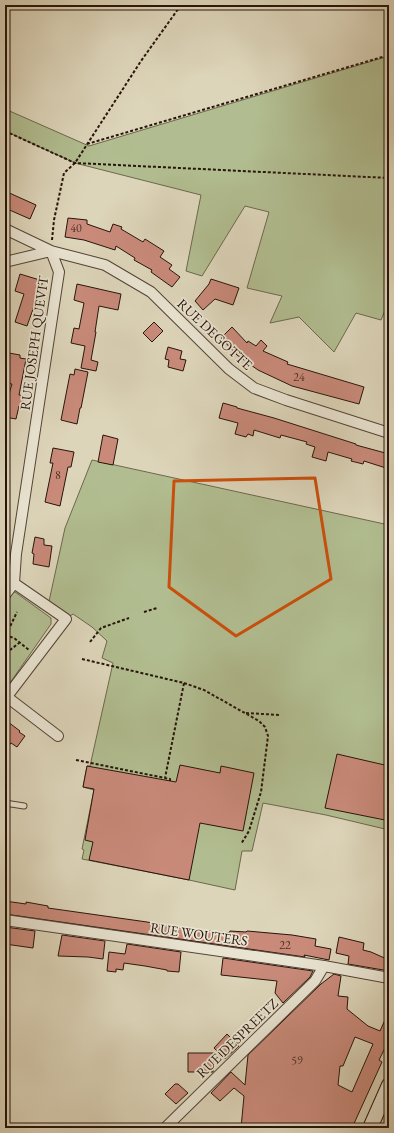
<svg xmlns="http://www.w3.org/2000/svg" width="394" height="1133" viewBox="0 0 394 1133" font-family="'EB Garamond',serif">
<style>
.green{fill:#b1bd90;stroke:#6c684d}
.building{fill:#c98a7a;stroke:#27140a;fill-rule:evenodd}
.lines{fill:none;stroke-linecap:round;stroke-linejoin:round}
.service-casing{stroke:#544436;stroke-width:7}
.minor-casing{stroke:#544436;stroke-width:12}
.secondary-casing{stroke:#27140a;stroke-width:16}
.path{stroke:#27140a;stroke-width:2;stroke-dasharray:3 2;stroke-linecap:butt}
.service{stroke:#e9e4d2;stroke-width:5}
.minor{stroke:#e9e4d2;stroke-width:10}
.secondary{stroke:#e9e4d2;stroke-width:14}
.marked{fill:none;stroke:#cb4f0c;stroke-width:3;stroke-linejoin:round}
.labels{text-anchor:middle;stroke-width:3.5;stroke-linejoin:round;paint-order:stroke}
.number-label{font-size:12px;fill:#503226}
.street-label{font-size:14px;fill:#27140a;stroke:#e9e4d2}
</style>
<rect width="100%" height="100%" fill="#ddd5ba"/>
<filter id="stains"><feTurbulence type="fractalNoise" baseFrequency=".005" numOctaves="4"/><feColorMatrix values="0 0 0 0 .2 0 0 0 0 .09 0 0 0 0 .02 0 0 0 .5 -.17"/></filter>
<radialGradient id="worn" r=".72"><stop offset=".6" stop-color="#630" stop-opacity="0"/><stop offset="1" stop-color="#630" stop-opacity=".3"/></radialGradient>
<!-- green -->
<path class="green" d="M389,56V301L381,320L356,313L334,352L299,317L270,323L282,296L247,288L269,212L245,206L202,276L186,271L201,195L75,163L5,131V109L89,146Z
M92,460L389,525V812L385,829L326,815L263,803L252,851H242L235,890L189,880L82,859L84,850L82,849L94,790L83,787L87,766H90L113,663L102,658L107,641L92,627L73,614L66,619L48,606L65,528Z
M15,592L51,618V624L5,690V597L8,593Z"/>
<!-- building -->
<path class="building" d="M5,191L36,205L30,219L5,208Z
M68,218L87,220V224L110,232L113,224L122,227L121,229L143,242L145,239L164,251L160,257L172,265L169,269L180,277L172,287L151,272L152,270L134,260L135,258L116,246L115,250L84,240L65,237Z
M20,274L43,281L27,326L15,322L24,294L15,291Z
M211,279L239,288L233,305L215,299L203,310L195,301L209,284Z
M77,284L121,294L118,310L99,306L95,332H96L91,360L98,362L96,371L81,368L85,346L71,343L74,328L79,329L84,303L74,300Z
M154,322L163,331L152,342L143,333Z
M232,327L247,343L248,341L256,346L261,340L267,346L263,351L288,362L287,364L364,387L359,404L292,386L258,370L237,355L221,338Z
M168,347L182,351L180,359L186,360L183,371L168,367L169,360L165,359Z
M9,353L20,355V358L26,359L19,395L24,396L21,406H19L16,419L5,417V407L12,384L5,383L8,369H6Z
M75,369L88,372L81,408H80L77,424L61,420L70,374L74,375Z
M223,403L237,407V408L274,418L356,444V445L389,454V469L364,461L363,464L351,461L352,459L328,452L326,461L312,457L315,447L306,444L307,442L281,435L280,438L254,430L253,436L248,434L246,437L235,434L238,423L219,418Z
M103,435L118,439L113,465L98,462Z
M53,448L74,452L71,467H68L60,506L45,502L53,463H50Z
M35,537L44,539V545L52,546L49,567L33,564L34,554L32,553Z
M8,722L20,731L19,732L25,736L17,747L11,743L5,750V727Z
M337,754L389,766V804L385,820L325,808Z
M180,765L220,773L221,766L254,773L243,831L200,823L189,880L89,860L93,842L85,840L94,789L83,787L87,766L176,782Z
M5,901L26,904V902L48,906V908L147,922L177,928L229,933L230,931L246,932L247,931L292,935L316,939L315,946L331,949L329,960L304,955L305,957L5,914Z
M5,927L35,931L33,948L5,944Z
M62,935L105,941L103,959L88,957L58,956Z
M339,937L364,943L363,950L371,952L389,960V971L348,964L349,956L336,953Z
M127,944L181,952L179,972L167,971V970L145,966L124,963L123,970L116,969V972L107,971L109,952L125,954Z
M223,958L313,971L310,977L283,1003L275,993L277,981L221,975Z
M334,974L341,976L338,996L348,997L347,1009L368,1026L380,1031L389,1011V1040L379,1060L382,1062L352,1128H241L244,1096L234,1088L220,1101L211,1093L231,1072L245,1085L248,1055L321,984ZM355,1037L373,1044L352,1092L338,1085L340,1066H343Z
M227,1034L239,1046L225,1059L214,1048Z
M188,1053H214L213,1072H188Z
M175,1084H178L188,1093L176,1104L165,1094Z"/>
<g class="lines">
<!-- service casing -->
<g class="service-casing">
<path id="service" d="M5,803L24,806"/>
</g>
<!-- minor casing -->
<g class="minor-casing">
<path id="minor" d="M5,229L51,251L105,265L151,292L229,369L254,388L286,400L389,433
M5,262L51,251
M5,577L66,619L5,699
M14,583L16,554L59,272L51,251
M5,595L14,583
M7,697L58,736
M5,920L324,966L389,978
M165,1128L315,981L324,966"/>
</g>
<!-- secondary casing -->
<g class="secondary-casing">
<path id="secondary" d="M370,1128L389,1085"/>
</g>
<!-- path -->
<path class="path" d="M5,131L75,163L389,178
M87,144L389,55
M52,240L54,220L64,173L75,163L141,61L181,5
M144,612L157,608
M5,635L14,638L29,650
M6,635L17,612
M90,642L101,628L129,618
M5,659L10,650L19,643
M82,659L184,683L165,778
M184,683L204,690L259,721L265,727L268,736L261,792L249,831L241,844
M246,713L280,715
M76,760L170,779V781"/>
<!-- service -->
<use href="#service" class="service"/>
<!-- minor -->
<use href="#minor" class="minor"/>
<!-- secondary -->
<use href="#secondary" class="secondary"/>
</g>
<!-- marked area -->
<path class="marked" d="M315,478L331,579L236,636L169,587L174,481Z"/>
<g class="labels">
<!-- number labels -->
<g class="number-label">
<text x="76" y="232">40</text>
<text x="299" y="381">24</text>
<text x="58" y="479">8</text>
<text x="285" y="949">22</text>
<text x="297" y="1064">59</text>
</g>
<!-- street labels -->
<g class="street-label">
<text transform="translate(215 334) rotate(43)" y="5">RUE DEGOTTE</text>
<text transform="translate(34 343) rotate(-82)" y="5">RUE JOSEPH QUEVIT</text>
<text transform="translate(199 934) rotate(8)" y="5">RUE WOUTERS</text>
<text transform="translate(237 1038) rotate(-44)" y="5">RUE DESPREETZ</text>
</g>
</g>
<!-- margin -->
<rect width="394" height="1133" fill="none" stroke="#ddd5ba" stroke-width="20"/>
<rect x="6" y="6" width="382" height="1121" fill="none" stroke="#27140a" stroke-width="2"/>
<rect x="10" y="10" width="374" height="1113" fill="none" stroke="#27140a"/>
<rect width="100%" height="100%" filter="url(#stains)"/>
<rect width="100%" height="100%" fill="url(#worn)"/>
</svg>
